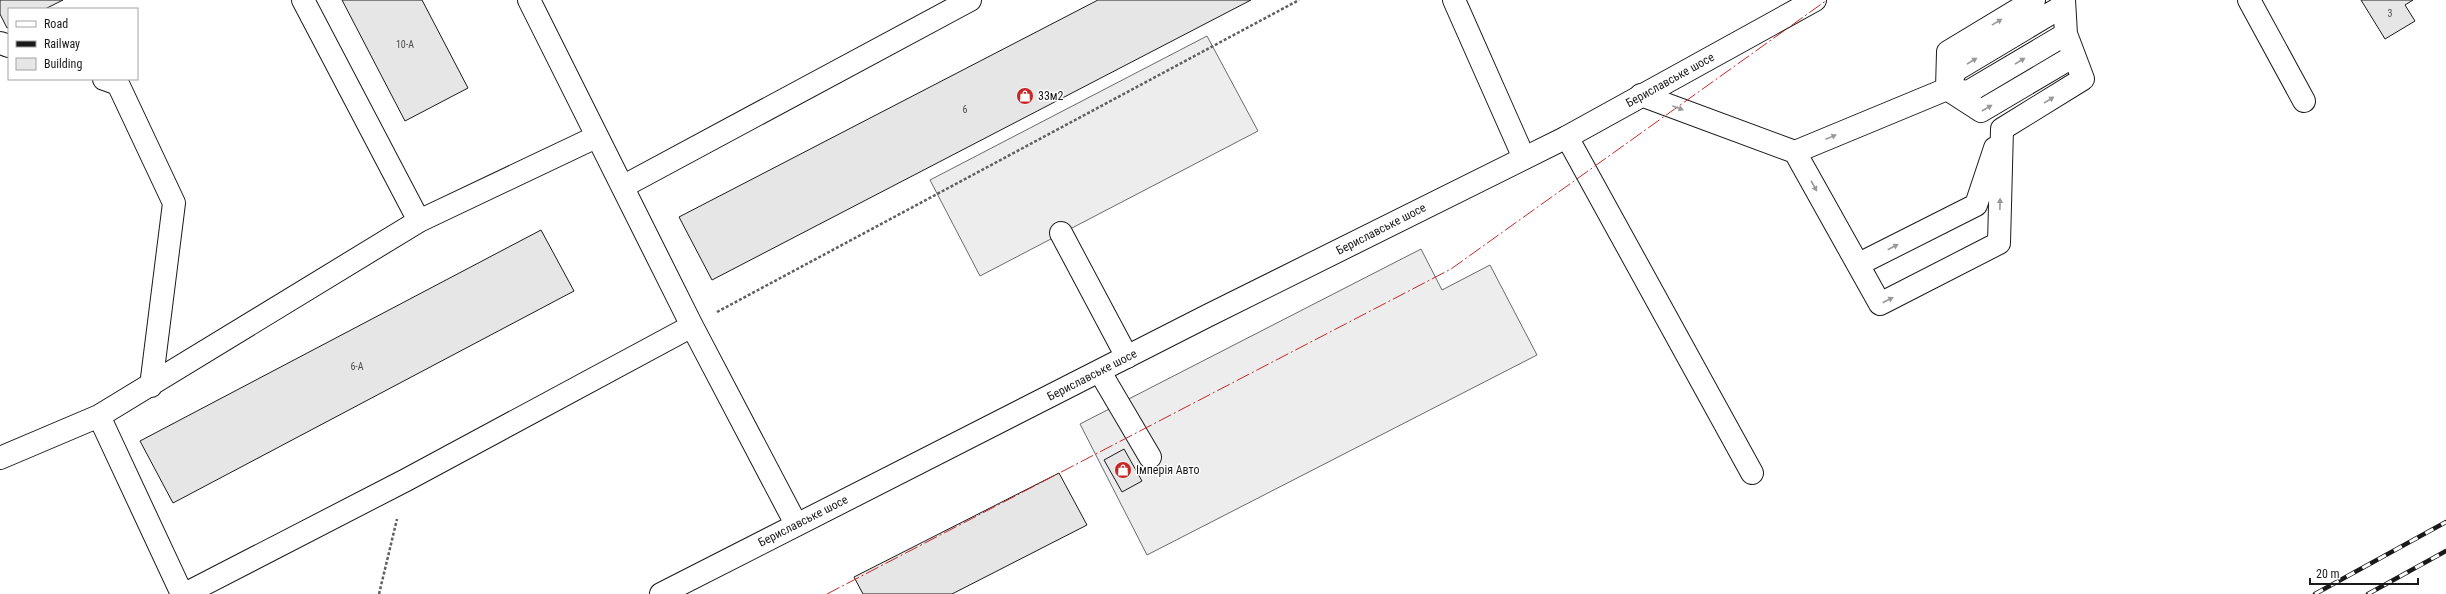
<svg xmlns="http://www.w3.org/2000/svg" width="2446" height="594" viewBox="0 0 2446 594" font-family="'Roboto Condensed',sans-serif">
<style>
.built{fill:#ededed;stroke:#6a6a6a}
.building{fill:#e6e6e6;stroke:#1a1a1a}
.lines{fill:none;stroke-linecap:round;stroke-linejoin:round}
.minor-casing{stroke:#1a1a1a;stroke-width:24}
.major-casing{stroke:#1a1a1a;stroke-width:24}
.path{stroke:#5f5f5f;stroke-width:2.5;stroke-dasharray:3 2;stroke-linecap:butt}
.minor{stroke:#fff;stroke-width:22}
.major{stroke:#fff;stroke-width:22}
.rail-casing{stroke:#1a1a1a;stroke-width:4.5}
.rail{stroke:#fff;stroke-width:3;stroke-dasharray:9;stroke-linecap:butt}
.power{stroke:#c62828;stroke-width:1;stroke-dasharray:14 3 2 3;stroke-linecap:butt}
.oneway{fill:#989898}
.labels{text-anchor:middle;stroke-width:3;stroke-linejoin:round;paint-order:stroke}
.number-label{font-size:10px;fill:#4d4d4d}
.street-label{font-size:12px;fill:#1a1a1a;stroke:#fff}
.poi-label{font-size:12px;fill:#1a1a1a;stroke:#fff;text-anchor:start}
</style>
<rect width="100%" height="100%" fill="#fff"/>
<!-- built -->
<path class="built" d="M1207,36L1258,131L980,276L930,180Z
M1421,249L1442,290L1490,265L1537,355L1147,555L1080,424Z"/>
<!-- building -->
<path class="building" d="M0,0H63L45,9H9V27L7,28L0,14Z
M342,0H422L468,88L405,121Z
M1098,0H1251L712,280L679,217Z
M2361,0H2413L2405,5L2415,21L2385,39Z
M541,230L574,291L173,503L140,441Z
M1124,449L1142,481L1122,492L1104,460Z
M1059,473L1087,525L952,594H863L854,577Z"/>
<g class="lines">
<!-- minor casing -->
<g class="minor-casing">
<path id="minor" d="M303,0L419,221
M529,0L692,326L796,524
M1454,0L1524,158
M2249,0L2304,101
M0,43L9,46
M104,79L118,84L174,203L151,386
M1947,88L1948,52L2034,0
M1947,89L1956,70L2063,6
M1947,89L1968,92L2066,34
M1641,95L1795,152L1880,304L1999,243L2002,129L2083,79L2066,34L2064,0
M1567,137L1752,473
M1795,152L1947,89L1981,111L2074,56
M624,186L970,0
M1061,233L1127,357
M1859,264L1976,205L1995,148
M1100,372L1150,457
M99,416L182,594
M0,458L99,416L419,221L596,137
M185,594L406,480L692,326"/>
</g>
<!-- major casing -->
<g class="major-casing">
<path id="major" d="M661,594L1207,316L1567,137L1815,0"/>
</g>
<!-- path -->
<path class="path" d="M717,312L1299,0
M379,594L397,519"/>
<!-- minor -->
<use href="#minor" class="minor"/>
<!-- major -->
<use href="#major" class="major"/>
<!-- rail casing -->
<g class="rail-casing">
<path id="rail" d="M2315,594L2446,522
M2368,594L2446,551"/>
</g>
<!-- rail -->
<use href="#rail" class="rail"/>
<!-- power -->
<path class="power" d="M827,594L1451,269L1827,0"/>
</g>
<!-- one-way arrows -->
<defs><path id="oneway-solid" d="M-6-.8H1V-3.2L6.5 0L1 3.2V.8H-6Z"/></defs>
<g class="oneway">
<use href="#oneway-solid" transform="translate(1997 22) rotate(-31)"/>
<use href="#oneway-solid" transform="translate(1972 61) rotate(-31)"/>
<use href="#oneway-solid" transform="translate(2020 61) rotate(-31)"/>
<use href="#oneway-solid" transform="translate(2049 100) rotate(-32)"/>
<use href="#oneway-solid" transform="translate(1678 108) rotate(20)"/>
<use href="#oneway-solid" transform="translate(1987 108) rotate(-30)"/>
<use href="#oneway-solid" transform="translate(1831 137) rotate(-22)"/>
<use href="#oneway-solid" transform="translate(1814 186) rotate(61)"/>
<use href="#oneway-solid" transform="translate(2000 204) rotate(-89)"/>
<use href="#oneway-solid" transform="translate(1893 247) rotate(-27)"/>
<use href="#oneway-solid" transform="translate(1888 300) rotate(-27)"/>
</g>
<!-- icons -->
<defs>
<g id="shop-disc" transform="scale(0.9)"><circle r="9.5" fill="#c62828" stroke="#fff"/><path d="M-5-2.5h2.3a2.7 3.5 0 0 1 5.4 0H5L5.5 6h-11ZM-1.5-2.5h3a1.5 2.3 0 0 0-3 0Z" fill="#fff"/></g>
</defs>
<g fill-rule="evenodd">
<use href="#shop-disc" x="1025" y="96"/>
<use href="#shop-disc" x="1123" y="470"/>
</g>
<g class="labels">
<!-- number labels -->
<g class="number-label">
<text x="2390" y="17">3</text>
<text x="405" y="48">10-А</text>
<text x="965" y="113">6</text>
<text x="357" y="370">6-А</text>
</g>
<!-- street labels -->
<g class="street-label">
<text transform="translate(1670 80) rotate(-29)" y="4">Бериславське шосе</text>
<text transform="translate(1381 229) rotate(-27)" y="4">Бериславське шосе</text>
<text transform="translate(1092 375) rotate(-27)" y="4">Бериславське шосе</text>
<text transform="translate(803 521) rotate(-27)" y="4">Бериславське шосе</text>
</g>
<!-- poi labels -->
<g class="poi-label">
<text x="1038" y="100">33м2</text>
<text x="1136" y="474">Імперія Авто</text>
</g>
</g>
<!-- legend -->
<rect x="8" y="8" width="130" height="72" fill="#ffffff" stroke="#a3a3a3"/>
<rect x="16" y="21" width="20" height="6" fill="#ffffff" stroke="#a3a3a3"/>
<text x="44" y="28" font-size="12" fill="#1a1a1a">Road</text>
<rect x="16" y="41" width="20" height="6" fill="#1a1a1a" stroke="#a3a3a3"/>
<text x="44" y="48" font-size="12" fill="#1a1a1a">Railway</text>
<rect x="16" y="58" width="20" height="12" fill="#e6e6e6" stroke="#a3a3a3"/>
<text x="44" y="68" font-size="12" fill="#1a1a1a">Building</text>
<!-- scale -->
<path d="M2310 578v6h108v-6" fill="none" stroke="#1a1a1a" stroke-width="2"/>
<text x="2316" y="578" font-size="12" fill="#1a1a1a" stroke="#ffffff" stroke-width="3" paint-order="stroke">20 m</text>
</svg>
